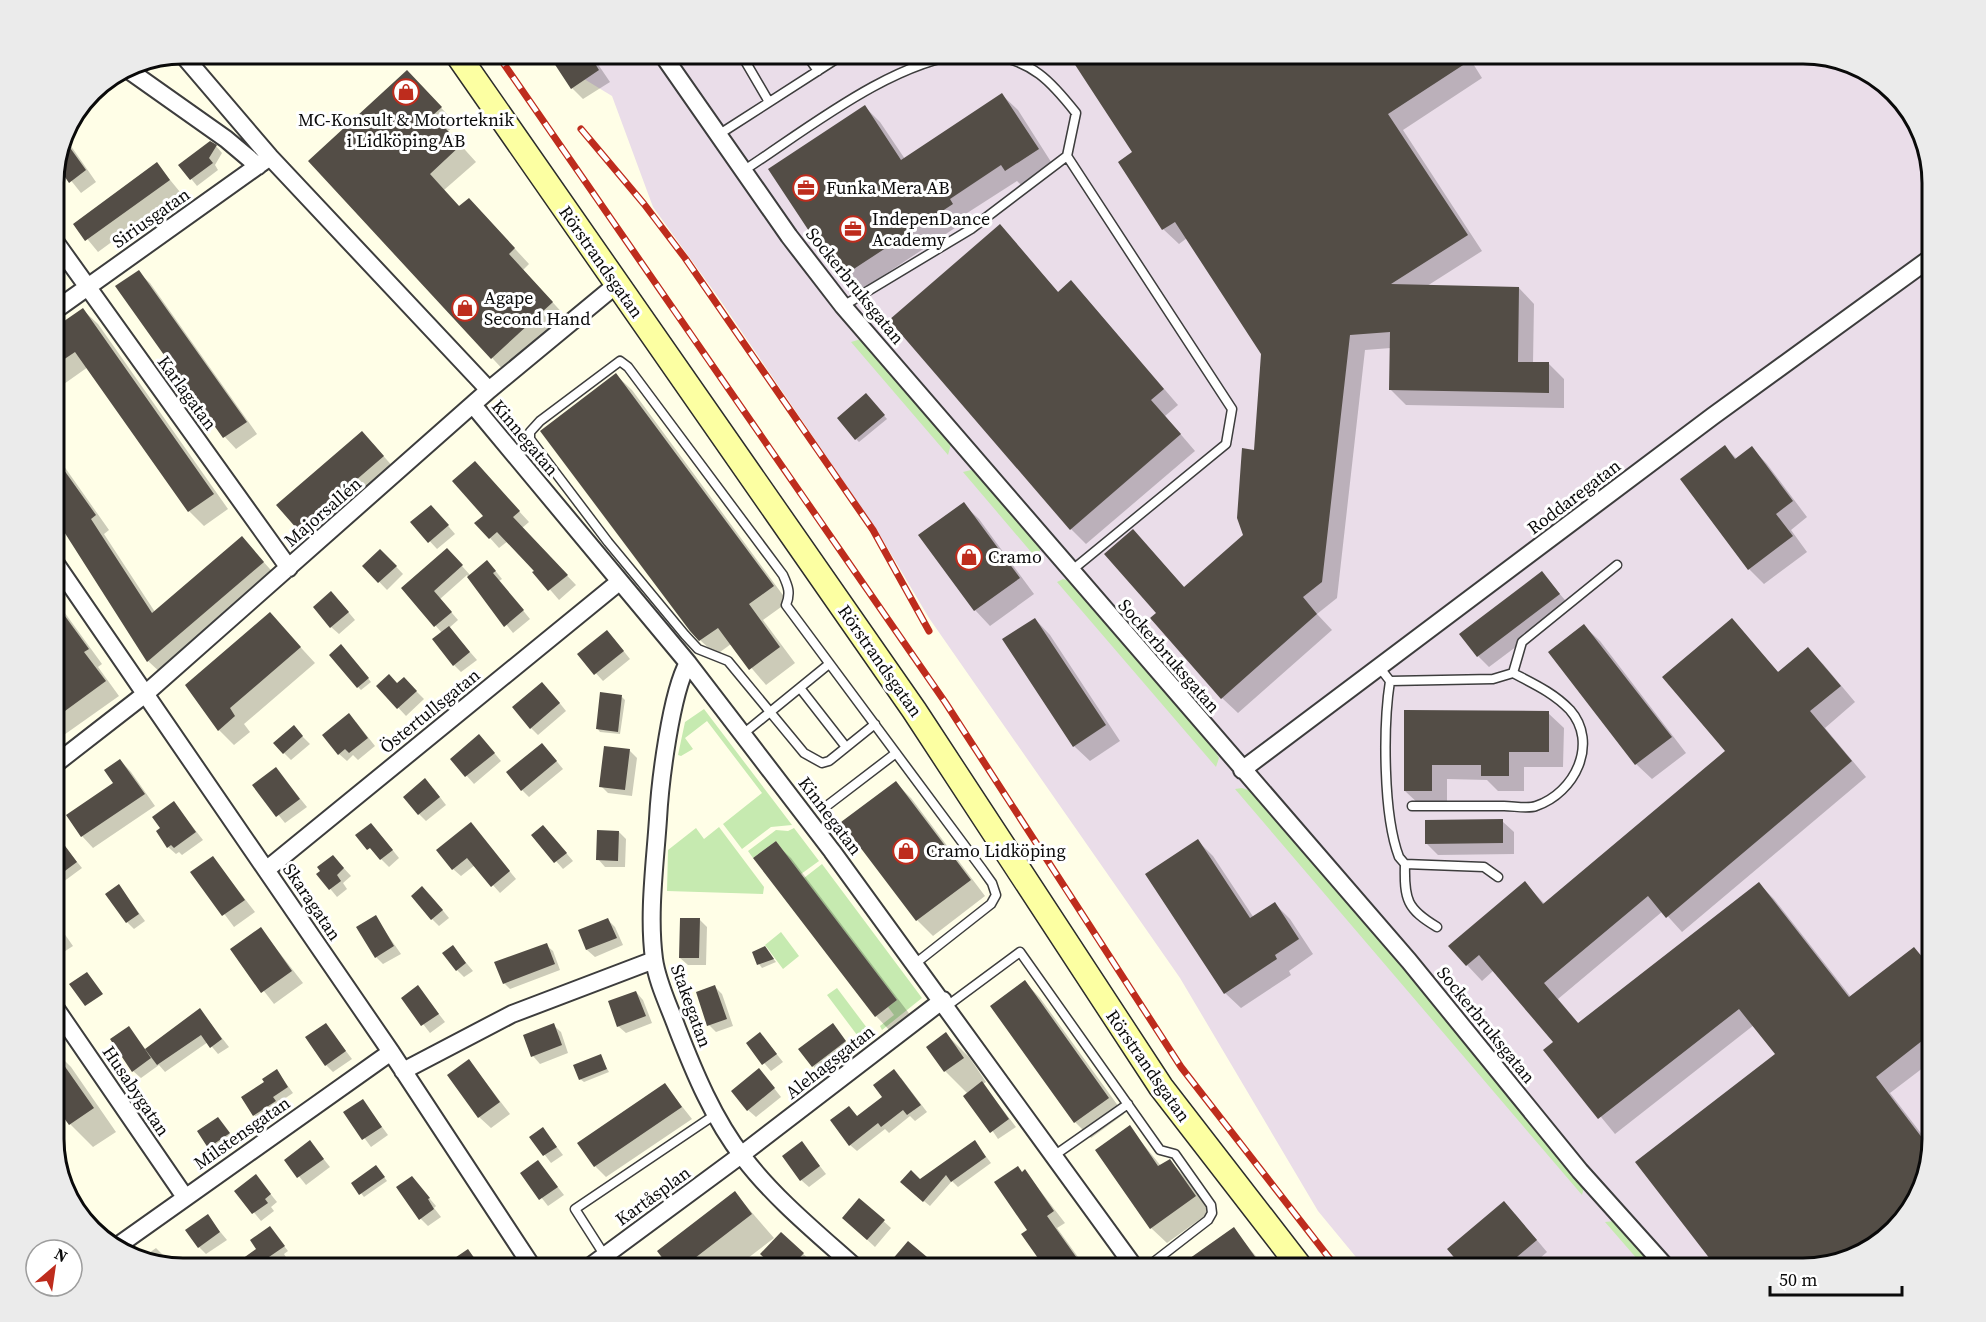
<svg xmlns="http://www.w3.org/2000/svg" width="1986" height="1322" viewBox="0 0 1986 1322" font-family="'Source Serif 4',serif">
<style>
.industrial{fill:#eadde9}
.green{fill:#c6eab0}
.shadow{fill:#0003}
.building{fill:#534d46}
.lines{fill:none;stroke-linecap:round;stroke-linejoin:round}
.service-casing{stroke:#3d3d3d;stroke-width:11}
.minor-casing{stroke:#3d3d3d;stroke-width:20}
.secondary-casing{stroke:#2c2c2c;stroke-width:27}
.service{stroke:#fff;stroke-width:8}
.minor{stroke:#fff;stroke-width:16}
.secondary{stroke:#fcffa2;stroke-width:24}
.rail-casing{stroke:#be2c1d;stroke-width:7}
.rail{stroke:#fff;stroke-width:4.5;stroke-dasharray:14;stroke-linecap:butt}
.labels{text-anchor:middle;stroke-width:6;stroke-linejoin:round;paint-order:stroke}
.poi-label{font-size:18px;fill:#0a0a0a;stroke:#fff;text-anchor:start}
.street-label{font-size:18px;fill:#0a0a0a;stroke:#fff}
.rim{fill:none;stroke:#0a0a0a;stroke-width:3}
</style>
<rect width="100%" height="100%" fill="#fffee7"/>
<!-- industrial -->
<path class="industrial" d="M543,54H1802L1875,76L1915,119L1932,183V1139L1910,1211L1860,1254L1803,1268H1365L1318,1211L1180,978L929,618L878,532L718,297L653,207L612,96Z"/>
<!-- green -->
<path class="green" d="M861,339L949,438L951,444L948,455L851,342Z
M971,470L977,472L1041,547L1037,559L963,472Z
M1063,579L1073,582L1213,746L1219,758L1216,767L1057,582Z
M704,709L792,825L771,827L742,849L723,824L762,793L707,721L685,738L693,749L681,756L678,755L685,722Z
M1242,788L1251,791L1582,1178L1585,1183L1582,1195L1235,789Z
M719,827L764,887L763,894L667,891L668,850L696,828L704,839Z
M794,828L819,861L801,874L776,841L753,858L748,851L776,830L788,831Z
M822,864L922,998L882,1030L880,1026L894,1015L888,1007L897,1000L804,878Z
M781,932L799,956L783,969L765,945Z
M837,988L873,1036L863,1043L827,995Z
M1615,1221L1660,1268H1645L1605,1222Z"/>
<!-- shadow -->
<path class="shadow" d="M550,54H591L610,82L583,99L572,88Z
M1070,54H1467L1482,78L1403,130L1482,251L1427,286L1519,288L1534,304L1533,363L1549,364L1564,379V408L1406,405L1390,389L1391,348L1365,350L1337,598L1317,614L1332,630L1238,713L1222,698L1158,613L1133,531L1185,588L1245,536L1256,451L1262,354L1187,238L1179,244L1163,229L1134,153Z
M423,88L456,124L448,131L476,162L444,190L460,207L484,215L529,264L523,270L567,318L507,374L310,161Z
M1002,95L1018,110L1053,165L1022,186L1017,181L964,215L967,220L857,293L842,277L770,169L865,107L880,122L905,159Z
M64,136L96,182L81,193L57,163Z
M216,146L222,153L215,165L218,170L197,186L180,165Z
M157,164L180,192L98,252L75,224Z
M1000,226L1059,293L1071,282L1086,298L1178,405L1165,416L1195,451L1086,544L1071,529Z
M138,272L150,283L257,434L236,449L225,437L117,287Z
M83,310L98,324L228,509L204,526L189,511L88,367L54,391V330Z
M616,375L632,390L788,602L763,620L795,663L766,685L731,644L716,655L700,640Z
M869,398L887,419L859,442L856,439Z
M373,444L394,468L311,541L279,505Z
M1725,447L1737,459L1752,448L1767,464L1807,517L1791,530L1807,552L1764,584L1749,569Z
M54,452L109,530L104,534L155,612L242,538L278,578L163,675L148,661L54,513Z
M484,473L529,522L522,528L576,585L559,600L508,541L499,548L490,538L485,516Z
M963,504L979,519L1034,594L990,626L975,610L920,536Z
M438,514L455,534L437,549L412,522Z
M454,557L470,575L494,569L502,579L499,581L530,619L513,633L467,575L440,599L458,620L449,628L477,660L461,672L454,665L442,633L403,588Z
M388,558L403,574L387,590L364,566Z
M1542,573L1570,606L1489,667L1478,656Z
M54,598L102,664L98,667L119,696L54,742Z
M339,601L355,620L339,634L331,627Z
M270,614L315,663L244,724L250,732L234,745L219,730Z
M1035,619L1050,635L1120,741L1090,761L1074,746Z
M1732,620L1779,673L1808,649L1823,664L1855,702L1825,728L1866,777L1682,932L1663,911L1558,999L1579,1024L1759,884L1774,899L1851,997L1914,949L1930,964L1932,967V1061L1890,1093L1930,1145L1910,1211L1860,1254L1803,1268L1777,1055L1754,1025L1615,1134L1546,1050L1555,1043L1494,970L1482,981L1467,965L1525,884L1545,904L1727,752Z
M1584,626L1600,641L1686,753L1652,779L1636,764L1550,653Z
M614,639L630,659L603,681L579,655Z
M344,649L371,682L361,690L358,687Z
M404,679L424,699L406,716L378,686L398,684Z
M550,691L566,711L538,735L531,728Z
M622,697L625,700L620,734L600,732L597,728Z
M1406,712L1548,713L1564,728L1563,767H1524V791H1498L1487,780L1447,779V806H1421L1405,791Z
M356,722L375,746L358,760L353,755L347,761L339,754Z
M301,735L310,744L291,760L284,753Z
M486,743L501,761L474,784L452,759Z
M629,750L637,758L632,796L608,793L601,786Z
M549,752L563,769L529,797L522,790Z
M120,760L131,772L155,806L93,848L82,836L115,784Z
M276,769L307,807L285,823L254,785Z
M896,783L911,798L985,896L933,936L917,920L844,822Z
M433,788L446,805L426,821L419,814Z
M174,803L203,840L182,855L179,852L176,854L168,847L162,829Z
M1502,821L1514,832V854L1438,855L1426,843Z
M471,824L516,879L500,893L475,865L461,876L453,869Z
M378,832L399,858L389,867L357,835Z
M619,832L626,839L625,867H605L598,859Z
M550,834L573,861L563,869L533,835Z
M60,841L82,868L63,882L54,872Z
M1198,841L1213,856L1254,918L1275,904L1290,919L1313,954L1289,971L1291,975L1241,1008L1225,993Z
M775,843L791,858L911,1016L891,1032L876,1016Z
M213,858L255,912L234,927L193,872Z
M340,864L351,876L343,883L347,889L337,897L318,874Z
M119,886L145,921L134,929L127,922Z
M430,895L449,918L439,926L432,919Z
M375,917L401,954L383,964L376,957Z
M54,919L73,946L56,957L54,955Z
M608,920L615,927L623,945L595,957L587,950L580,931Z
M700,920L707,927L706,965H688L680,958Z
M261,929L303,983L274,1004L232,950Z
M546,945L553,951L560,970L510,989L504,983Z
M453,947L473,971L464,977L457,970Z
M768,952L776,962L762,968L759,964Z
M1025,982L1040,998L1124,1114L1091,1138L1075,1122L992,1006Z
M418,987L445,1022L430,1033L403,998Z
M715,987L722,994L733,1026L716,1032L709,1025Z
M636,992L643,1000L652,1023L626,1033L618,1026Z
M200,1010L229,1047L218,1054L208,1042L165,1072L159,1065L141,1078L133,1071L129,1028L146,1050Z
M326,1025L352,1059L333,1072L326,1065Z
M553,1025L561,1032L568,1053L540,1064L533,1056L525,1036Z
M832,1025L852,1049L820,1073L813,1066Z
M946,1034L969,1057L986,1082L983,1084L1016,1127L998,1139L968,1094L945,1071Z
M767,1042L783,1062L771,1071L748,1044Z
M54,1050L71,1067L116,1132L93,1147L70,1124L54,1101Z
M600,1056L609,1072L584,1082L580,1079Z
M469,1061L510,1114L491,1128L479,1117Z
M277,1071L293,1093L278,1103L281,1108L260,1121L254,1115L266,1082Z
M766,1078L781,1097L756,1117L748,1110Z
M901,1078L927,1112L915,1121L910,1116L889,1133L885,1129L857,1151L850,1145L849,1108L858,1117L884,1097Z
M665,1085L692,1119L606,1177L595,1166Z
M363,1101L388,1135L371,1147L345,1112Z
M218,1119L236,1141L217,1155L199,1132Z
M1129,1127L1161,1166L1170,1161L1185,1177L1210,1212L1167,1243L1151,1228Z
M543,1129L563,1155L551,1163L531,1137Z
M310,1142L330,1167L306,1185L286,1160Z
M975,1142L991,1163L958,1187L952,1181L930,1206L908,1188Z
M802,1143L826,1174L809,1187L801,1180Z
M538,1162L564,1195L548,1206L522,1173Z
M379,1170L387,1181L364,1197L353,1183Z
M1025,1171L1065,1223L1057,1228L1086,1268H1047L1029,1230L1023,1173Z
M256,1176L277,1202L271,1207L274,1211L261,1221L236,1191Z
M419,1186L436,1206L434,1208L441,1217L428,1226L421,1219Z
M735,1193L774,1238L735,1268H671Z
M860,1200L891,1228L875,1247L851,1225Z
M77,1209L100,1232L107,1241Z
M1515,1214L1547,1252L1529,1268H1465Z
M207,1216L227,1240L206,1254L199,1247Z
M270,1228L288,1251L284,1254L293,1268H276L272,1263L264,1268H251Z
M1233,1229L1266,1268H1180Z
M781,1234L819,1268H777Z
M156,1248L163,1255L169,1264L145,1256Z
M468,1251L478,1261L483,1268H459Z"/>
<!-- building -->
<path class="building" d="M548,54H589L599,70L571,89Z
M1068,54H1480L1388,114L1468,235L1391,284L1519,287L1518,362H1549V393L1389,390L1390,332L1350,335L1322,582L1303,597L1317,614L1221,699L1150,618L1156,613L1104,554L1133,529L1184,587L1243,535L1237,518L1242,448L1254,450L1261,354L1175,222L1162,230L1118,162L1132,152Z
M407,70L442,107L433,115L461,145L430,174L459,206L469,198L515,248L509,254L553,302L491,359L308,161Z
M1002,93L1039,149L1005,171L1001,165L950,199L953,204L840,278L768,169L865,105L901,160Z
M63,138L86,170L69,183L57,165Z
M210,141L217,145L209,158L213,163L190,180L178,165Z
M157,162L170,180L85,241L73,224Z
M1000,224L1058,292L1071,280L1164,389L1151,400L1181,434L1070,530L889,320Z
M139,270L247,422L223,438L115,286Z
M83,308L214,494L188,512L75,352L54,366V328Z
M616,373L774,586L749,604L780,647L749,670L718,628L699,641L690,631L540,431Z
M866,393L885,415L855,440L837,418Z
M362,431L384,456L298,530L276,505Z
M1725,445L1735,459L1752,446L1793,501L1776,514L1793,536L1748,570L1680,479Z
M54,456L96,515L91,519L152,613L242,536L264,562L147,662L54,516Z
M475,461L520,511L513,517L568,575L548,591L532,572L534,571L497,532L489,539L474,523L483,516L452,481Z
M964,502L1020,578L974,611L918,535Z
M431,505L449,525L428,543L410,522Z
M447,548L463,565L434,591L452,612L434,627L401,588Z
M380,549L397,566L378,583L362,566Z
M487,560L496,571L493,573L524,610L504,627L467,577Z
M1542,571L1560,594L1477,657L1459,634Z
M331,591L349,612L330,628L313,607Z
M54,601L89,649L84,652L106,681L54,719Z
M270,612L301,647L230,708L235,716L218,731L185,685Z
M1035,618L1106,725L1073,747L1002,639Z
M1732,618L1778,672L1808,647L1841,686L1810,711L1852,761L1666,918L1648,896L1544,983L1578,1023L1759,882L1849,997L1914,947L1932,969V1033L1876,1077L1929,1147L1910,1211L1860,1254L1803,1268H1717L1635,1162L1775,1054L1739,1009L1598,1119L1543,1050L1553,1042L1479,955L1466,966L1448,946L1525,881L1543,904L1725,751L1662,677Z
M1584,624L1672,737L1635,765L1548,652Z
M449,626L470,652L453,666L432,639Z
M607,630L624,651L594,675L577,654Z
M341,644L369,678L357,688L329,655Z
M389,674L397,683L404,677L417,691L397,709L376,686Z
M542,682L560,703L530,729L512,707Z
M600,692L622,695L618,732L596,729Z
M1404,710L1549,711V752H1509V776H1481V765H1432V791H1404Z
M349,713L368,738L349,753L345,749L338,755L322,735Z
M294,725L303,736L283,754L273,743Z
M479,734L495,753L465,777L450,759Z
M542,743L557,761L521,791L506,772Z
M604,746L630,749L625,790L599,787Z
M120,759L145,794L81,837L66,815L113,783L104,770Z
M276,767L300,799L276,817L252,785Z
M425,778L440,797L418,815L403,797Z
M896,781L971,880L916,921L841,822Z
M174,801L196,832L174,848L171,845L167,848L156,831L160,828L152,817Z
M1503,819V843L1425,844V820Z
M471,822L510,871L491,887L467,858L452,870L436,850Z
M371,823L393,850L380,860L370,848L367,850L355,835Z
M543,825L567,853L554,863L531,835Z
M597,830L619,831L618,861L596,860Z
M54,831L77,862L54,879Z
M1198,839L1250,918L1275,902L1299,939L1275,955L1277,959L1224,994L1145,874Z
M776,841L897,1000L875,1017L753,858Z
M333,855L344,868L337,875L341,881L329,890L316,874L320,871L317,867Z
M213,856L245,900L222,916L190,872Z
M119,884L139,914L126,923L105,894Z
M422,886L443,910L431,920L411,896Z
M376,915L394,946L375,958L356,927Z
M608,918L617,938L586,950L578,930Z
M680,918H700L699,958H679Z
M261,927L292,971L261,993L230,949Z
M547,943L555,964L503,984L494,962Z
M453,945L466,963L456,971L442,953Z
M765,946L774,959L757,965L752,952Z
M87,972L103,994L85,1006L69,984Z
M1025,980L1109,1098L1074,1123L990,1006Z
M418,985L439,1014L421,1026L401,998Z
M715,985L727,1019L707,1026L696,992Z
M636,991L646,1016L617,1027L608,1001Z
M200,1008L222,1039L210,1048L201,1035L157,1065L145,1049Z
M326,1023L346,1051L325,1066L305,1037Z
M554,1023L562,1045L531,1057L523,1035Z
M833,1023L846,1041L812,1067L798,1049Z
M129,1026L151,1058L132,1072L110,1039Z
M760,1032L777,1054L762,1065L746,1043Z
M946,1032L964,1058L944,1072L926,1047Z
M54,1051L94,1108L69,1125L54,1104Z
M601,1054L607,1069L579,1080L573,1065Z
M469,1059L500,1102L478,1118L447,1075Z
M759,1068L775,1088L747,1111L731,1091Z
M277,1069L288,1087L273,1097L276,1101L253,1116L241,1097L264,1082L262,1079Z
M894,1069L921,1105L907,1115L903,1110L881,1127L878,1123L849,1146L830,1120L849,1106L857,1116L882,1097L873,1085Z
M982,1081L1009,1119L990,1133L963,1096Z
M665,1083L682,1107L594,1167L577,1143Z
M363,1099L382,1127L362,1140L343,1112Z
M218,1117L230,1133L208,1148L197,1131Z
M1130,1125L1158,1166L1170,1159L1196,1196L1150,1229L1095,1150Z
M543,1127L557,1147L543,1156L529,1137Z
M310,1140L324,1159L297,1178L284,1160Z
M975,1140L986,1157L951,1182L946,1175L923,1202L900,1182L911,1170L920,1179Z
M802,1141L820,1166L800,1181L782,1156Z
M538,1160L558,1187L539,1200L520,1173Z
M376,1165L385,1177L359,1195L351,1183Z
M1018,1166L1022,1172L1025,1169L1054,1211L1047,1216L1084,1268H1045L1021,1234L1027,1230L994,1182Z
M256,1174L271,1194L265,1199L268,1203L252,1214L234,1191Z
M412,1176L430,1198L428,1199L434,1209L419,1220L396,1187Z
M735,1191L752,1214L682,1268H670L657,1251Z
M859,1198L885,1220L867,1240L842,1218Z
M1504,1201L1537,1240L1504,1268H1463L1447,1249Z
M208,1214L220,1232L198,1248L185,1230Z
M270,1226L285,1246L253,1268H249L242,1259L256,1249L250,1240Z
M1234,1227L1263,1268H1176Z
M781,1232L804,1253L790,1268H775L760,1254Z
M908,1241L940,1268H899L891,1261Z
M468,1249L481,1268H440Z"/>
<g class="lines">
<!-- service casing -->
<g class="service-casing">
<path id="service" d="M741,54L769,102
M806,54L818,71
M990,54C1033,62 1050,80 1076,113L1067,156
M718,135L844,54
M743,171C806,130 893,60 967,54
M843,306L971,229L1067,156L1232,409L1226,444L1071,571
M1380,668L1390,681L1493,679L1513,673C1534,684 1554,693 1570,710C1599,743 1575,793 1536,806C1528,809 1514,806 1504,806C1474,806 1443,806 1412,806
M1513,673L1522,642L1617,565
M1390,681C1383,726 1383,815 1399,857L1405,864L1484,867L1498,877
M800,688L846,747
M875,724L829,761L822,763L804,753L728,661L698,649L685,635L608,542L530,439V432L540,421L620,361L628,367L783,575C788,586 791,593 786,605L982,869L992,883L996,895L991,904L916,963
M743,734L829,664
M828,805L896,753
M1405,864C1404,900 1407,909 1437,927
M947,1006L1020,952L1160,1150L1175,1154L1211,1205L1212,1213L1208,1220L1146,1268
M1055,1155L1128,1104
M605,1256L575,1209L716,1114"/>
</g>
<!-- minor casing -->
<g class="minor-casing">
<path id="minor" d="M182,54L270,157L489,390
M662,54L789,236L843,306L1409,961L1580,1171L1667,1268
M127,69L226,139L258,166
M54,240L289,568
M54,311L270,157
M473,405L688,663L832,851L1135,1268
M54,561L391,1052L533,1268
M688,663C671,693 660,782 658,819C655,864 648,914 654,959C657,982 669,1006 677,1028C694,1072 714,1120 743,1157C775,1199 817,1233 856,1268
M54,765L144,695L489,390L616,285
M1242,770L1713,416L1932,257
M266,870L619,582
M54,1006L185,1197
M403,1071L512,1014L654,960
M116,1247L391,1052
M588,1268L741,1155L943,1000"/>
</g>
<!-- secondary casing -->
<g class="secondary-casing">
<path id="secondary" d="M457,54L914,710L1161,1087L1301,1268"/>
</g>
<!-- service -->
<use href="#service" class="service"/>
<!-- minor -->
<use href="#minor" class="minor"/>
<!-- secondary -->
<use href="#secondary" class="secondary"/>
<!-- rail casing -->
<g class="rail-casing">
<path id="rail" d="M497,54L945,702L1181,1067L1337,1268
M581,129L644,204L685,258L873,530L929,631"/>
</g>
<!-- rail -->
<use href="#rail" class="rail"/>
</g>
<!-- icons -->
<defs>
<g id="shop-ring" transform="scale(1.35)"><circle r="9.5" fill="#fff" stroke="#be2c1d" stroke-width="1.5"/><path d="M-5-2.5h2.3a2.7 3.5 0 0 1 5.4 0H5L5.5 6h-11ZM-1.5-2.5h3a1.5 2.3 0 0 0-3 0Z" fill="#be2c1d"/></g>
<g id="office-ring" transform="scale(1.35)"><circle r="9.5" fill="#fff" stroke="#be2c1d" stroke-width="1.5"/><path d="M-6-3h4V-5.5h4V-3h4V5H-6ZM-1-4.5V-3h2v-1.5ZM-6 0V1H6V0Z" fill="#be2c1d"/></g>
</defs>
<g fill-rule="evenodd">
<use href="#shop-ring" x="406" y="92"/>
<use href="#office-ring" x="806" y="188"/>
<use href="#office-ring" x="853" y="229"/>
<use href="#shop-ring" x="465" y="308"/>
<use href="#shop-ring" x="969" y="557"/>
<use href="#shop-ring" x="906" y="851"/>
</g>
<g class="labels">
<!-- poi labels -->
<g class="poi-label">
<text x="406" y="126" text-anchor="middle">MC-Konsult &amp; Motorteknik<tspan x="406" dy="21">i Lidköping AB</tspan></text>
<text x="826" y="194">Funka Mera AB</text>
<text x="872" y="225">IndepenDance<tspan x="872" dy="21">Academy</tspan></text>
<text x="484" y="304">Agape<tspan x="484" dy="21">Second Hand</tspan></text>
<text x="988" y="563">Cramo</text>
<text x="926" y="857">Cramo Lidköping</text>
</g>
<!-- street labels -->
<g class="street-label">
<text transform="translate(151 218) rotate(-35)" y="6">Siriusgatan</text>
<text transform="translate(601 262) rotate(55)" y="6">Rörstrandsgatan</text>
<text transform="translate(855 286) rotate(51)" y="6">Sockerbruksgatan</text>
<text transform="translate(187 393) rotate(54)" y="6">Karlagatan</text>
<text transform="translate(525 438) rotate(50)" y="6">Kinnegatan</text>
<text transform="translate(1574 497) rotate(-37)" y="6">Roddaregatan</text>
<text transform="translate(323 512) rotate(-41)" y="6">Majorsallén</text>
<text transform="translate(1169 656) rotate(49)" y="6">Sockerbruksgatan</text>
<text transform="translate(880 661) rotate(55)" y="6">Rörstrandsgatan</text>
<text transform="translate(430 711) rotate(-39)" y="6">Östertullsgatan</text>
<text transform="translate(830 816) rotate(53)" y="6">Kinnegatan</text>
<text transform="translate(312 902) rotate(56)" y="6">Skaragatan</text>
<text transform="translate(691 1006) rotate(70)" y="6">Stakegatan</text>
<text transform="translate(1486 1025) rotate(51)" y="6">Sockerbruksgatan</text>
<text transform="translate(830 1062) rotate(-38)" y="6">Alehagsgatan</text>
<text transform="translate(1148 1066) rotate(55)" y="6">Rörstrandsgatan</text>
<text transform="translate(136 1091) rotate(56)" y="6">Husabygatan</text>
<text transform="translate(242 1133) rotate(-35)" y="6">Milstensgatan</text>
<text transform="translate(653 1196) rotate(-36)" y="6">Kartåsplan</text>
</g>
</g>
<!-- crop -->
<path d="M0 0H1986V1322H0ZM183 64H1803A119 119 0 0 1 1922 183V1139A119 119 0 0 1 1803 1258H183A119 119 0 0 1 64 1139V183A119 119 0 0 1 183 64Z" fill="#ebebeb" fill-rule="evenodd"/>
<path class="rim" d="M183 64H1803A119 119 0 0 1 1922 183V1139A119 119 0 0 1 1803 1258H183A119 119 0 0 1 64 1139V183A119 119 0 0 1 183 64Z"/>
<!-- north arrow -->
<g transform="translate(54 1268) rotate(29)"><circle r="28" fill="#ffffff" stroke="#9d9d9d" stroke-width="1.5"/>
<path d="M0-4.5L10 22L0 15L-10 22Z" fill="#be2c1d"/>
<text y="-9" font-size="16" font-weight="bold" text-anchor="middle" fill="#0a0a0a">N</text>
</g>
<!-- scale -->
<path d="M1770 1286v9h132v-9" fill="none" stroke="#0a0a0a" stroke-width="3"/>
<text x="1779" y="1286" font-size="18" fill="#0a0a0a" stroke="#ffffff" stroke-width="4.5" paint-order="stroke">50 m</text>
</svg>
